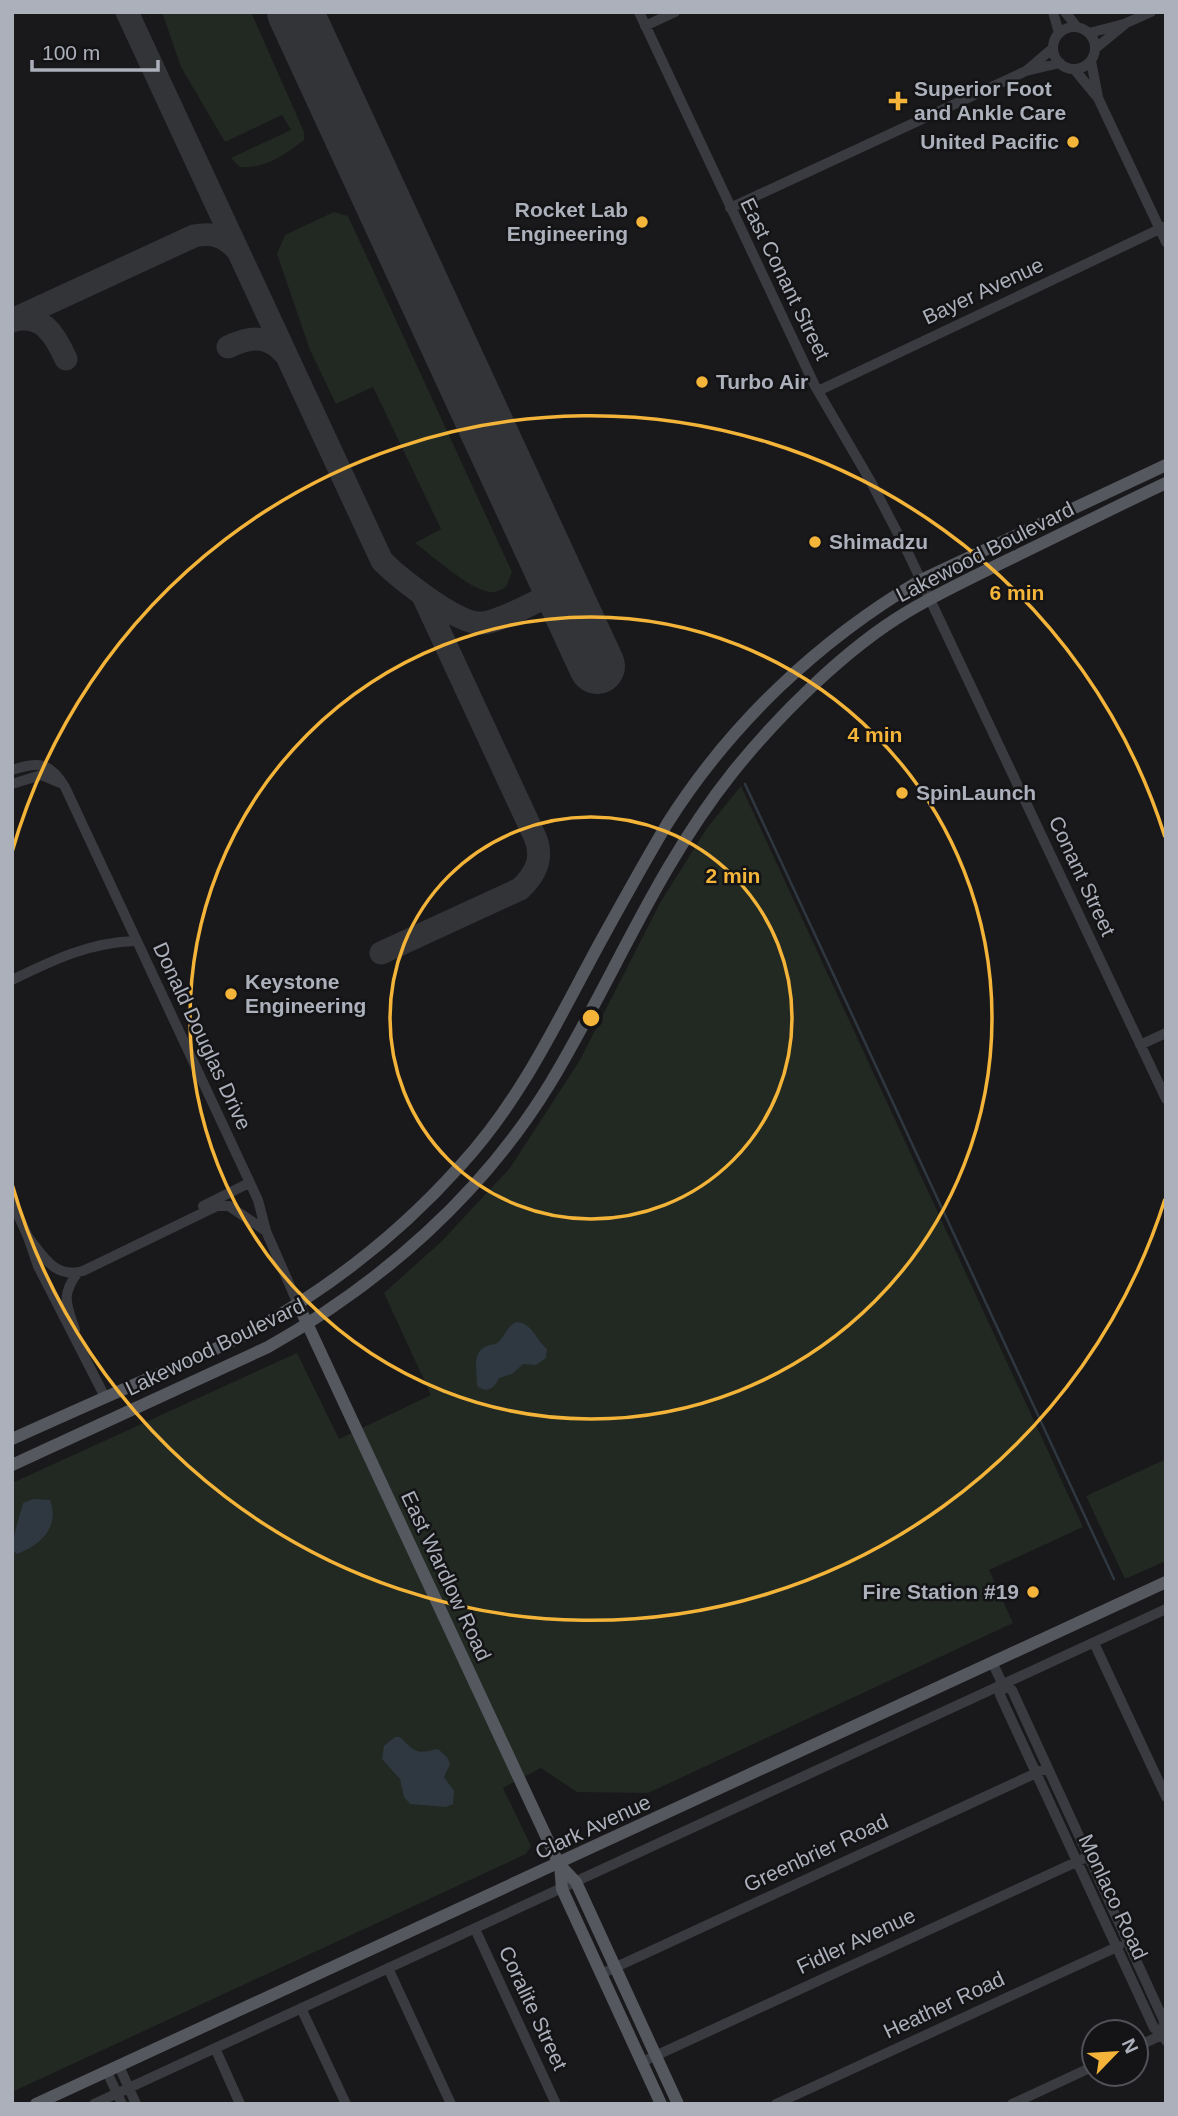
<svg xmlns="http://www.w3.org/2000/svg" width="1178" height="2116" viewBox="0 0 1178 2116" font-family="Helvetica,sans-serif">
<style>
.green{fill:#212922}
.water{fill:#2f3840}
.lines{fill:none;stroke-linecap:round;stroke-linejoin:round}
.stream{stroke:#2f3840;stroke-width:2.5}
.taxiway{stroke:#333438;stroke-width:23}
.runway{stroke:#333438;stroke-width:56}
.minor{stroke:#3a3b40;stroke-width:10}
.major{stroke:#56585f;stroke-width:12}
.ring{fill:none;stroke:#f3b439;stroke-width:3.5}
.poi-dot{fill:#f3b439;stroke:#141416;stroke-width:2.5}
.labels{text-anchor:middle;stroke-width:5;stroke-linejoin:round;paint-order:stroke}
.poi-label{font-size:21px;font-weight:bold;fill:#abb0bb;stroke:#141416;text-anchor:start}
.street-label{font-size:21px;fill:#abb0bb;stroke:#141416}
.centre{fill:#f3b439;stroke:#141416;stroke-width:3.5}
.ring-label{font-size:21px;text-anchor:middle;font-weight:bold;fill:#f3b439;stroke:#141416;stroke-width:5;stroke-linejoin:round;paint-order:stroke}
</style>
<rect width="100%" height="100%" fill="#19191b"/>
<!-- green -->
<path class="green" d="M162,12H251L304,132V140C285,155 264,169 240,167L231,158L291,130L282,115L225,142L181,67Z
M334,212L348,216L512,572L506,587C500,590 496,593 490,592C468,589 433,556 415,543L441,529L373,387L336,404L310,350L277,254L285,235Z
M741,786L1083,1527L989,1570L1013,1623L648,1793L577,1792L541,1768L503,1788L531,1846L526,1854L12,2092V1483L297,1353L339,1439L431,1395L384,1293L441,1242L510,1168L580,1060L660,903L707,828Z
M1166,1459V1561L1125,1579L1086,1496Z"/>
<!-- water -->
<path class="water" d="M516,1322C533,1323 535,1339 547,1349L546,1358L536,1365L523,1364L512,1374L499,1378C494,1388 488,1394 477,1386C477,1365 470,1347 496,1344C505,1338 506,1327 516,1322Z
M33,1499L50,1500C60,1527 41,1545 17,1554L12,1550C13,1535 19,1519 23,1503Z
M395,1737H400C416,1753 415,1754 438,1749L447,1757L450,1764L444,1777L454,1791L453,1804L446,1807L410,1804L404,1797L400,1779L382,1759L384,1746Z"/>
<g class="lines">
<!-- stream -->
<path class="stream" d="M745,784L1114,1579"/>
<!-- taxiway -->
<path class="taxiway" d="M127,12L382,561C399,578 458,625 482,623C502,622 541,598 562,589
M12,320L194,236C212,232 225,236 237,250
M12,321C42,312 55,335 66,359
M228,347C249,337 267,334 284,353
M381,953L520,889C536,874 544,858 535,837L423,596"/>
<!-- runway -->
<path class="runway" d="M295,12L597,666"/>
<!-- minor -->
<path class="minor" d="M639,12L815,386L871,482L909,555L1166,1099
M1053,12L1059,33
M1065,12L1077,27
M645,26L675,12
M1053 48a21 21 0 1 1 42 0a21 21 0 1 1-42 0Z
M1089,33L1124,24L1151,12
M1096,48L1124,25
M1091,61L1098,97
M1074,69L1098,98L1166,242
M1026,71L1053,48
M730,208L1026,71L1060,63
M818,391L1166,226
M12,770C38,761 50,762 65,787L258,1200L266,1231L298,1304
M12,784L41,775L60,783
M12,980C53,960 90,942 136,941
M1140,1045L1166,1033
M12,1202L28,1237L38,1266L105,1397
M203,1206L249,1183
M28,1237C43,1256 55,1279 83,1271L217,1206H229L266,1231
M75,1330C67,1305 60,1296 78,1272
M1094,1643L1166,1797
M992,1662L1003,1685
M1003,1685L1012,1690L1164,2021L1163,2034L1166,2041
M1003,1685L1000,1695L1154,2028L1163,2034
M475,1929L556,2104
M388,1968L451,2104
M601,1974L1047,1768
M301,2008L346,2104
M1136,2047L1166,2033
M215,2048L240,2104
M642,2062L1087,1857
M119,2066L136,2104
M107,2072L122,2104
M94,2104L1166,1609
M776,2104L1119,1946
M1012,2104L1094,2066"/>
<!-- major -->
<path class="major" d="M298,1304L559,1864L576,1882L678,2104
M12,1439C63,1416 114,1393 166,1371C197,1357 229,1344 259,1327C335,1284 402,1231 460,1166C523,1098 559,1017 603,937C624,899 645,861 667,824C730,724 819,640 921,580L1166,465
M12,1465L268,1347C382,1283 483,1194 551,1082C613,979 657,867 733,772C778,716 845,649 907,612C942,591 979,574 1016,556C1066,532 1115,507 1166,483
M560,1864L562,1889L661,2104
M36,2104L1166,1582"/>
</g>
<!-- distance rings -->
<g class="ring">
<circle cx="591" cy="1018" r="201"/>
<circle cx="591" cy="1018" r="401"/>
<path d="M1165 1199A602 602 0 0 1 12 1184M12 852A602 602 0 0 1 1165 837"/>
</g>
<!-- markers -->
<g class="poi-dot">
<path d="M894.5 90.5h7v7h7v7h-7v7h-7v-7h-7v-7h7z"/>
<circle cx="1073" cy="142" r="7"/>
<circle cx="642" cy="222" r="7"/>
<circle cx="702" cy="382" r="7"/>
<circle cx="815" cy="542" r="7"/>
<circle cx="902" cy="793" r="7"/>
<circle cx="231" cy="994" r="7"/>
<circle cx="1033" cy="1592" r="7"/>
</g>
<g class="labels">
<!-- poi labels -->
<g class="poi-label">
<text x="914" y="96">Superior Foot<tspan x="914" dy="24">and Ankle Care</tspan></text>
<text x="1059" y="149" text-anchor="end">United Pacific</text>
<text x="628" y="217" text-anchor="end">Rocket Lab<tspan x="628" dy="24">Engineering</tspan></text>
<text x="716" y="389">Turbo Air</text>
<text x="829" y="549">Shimadzu</text>
<text x="916" y="800">SpinLaunch</text>
<text x="245" y="989">Keystone<tspan x="245" dy="24">Engineering</tspan></text>
<text x="1019" y="1599" text-anchor="end">Fire Station #19</text>
</g>
<!-- street labels -->
<g class="street-label">
<text transform="translate(785 279) rotate(64)" y="7">East Conant Street</text>
<text transform="translate(983 291) rotate(-25)" y="7">Bayer Avenue</text>
<text transform="translate(985 552) rotate(-27)" y="7">Lakewood Boulevard</text>
<text transform="translate(1082 876) rotate(65)" y="7">Conant Street</text>
<text transform="translate(202 1036) rotate(65)" y="7">Donald Douglas Drive</text>
<text transform="translate(215 1347) rotate(-26)" y="7">Lakewood Boulevard</text>
<text transform="translate(446 1576) rotate(65)" y="7">East Wardlow Road</text>
<text transform="translate(593 1827) rotate(-25)" y="7">Clark Avenue</text>
<text transform="translate(816 1853) rotate(-25)" y="7">Greenbrier Road</text>
<text transform="translate(1113 1897) rotate(65)" y="7">Monlaco Road</text>
<text transform="translate(856 1941) rotate(-25)" y="7">Fidler Avenue</text>
<text transform="translate(944 2005) rotate(-25)" y="7">Heather Road</text>
<text transform="translate(533 2008) rotate(65)" y="7">Coralite Street</text>
</g>
</g>
<circle cx="591" cy="1018" r="10" class="centre"/>
<g class="ring-label">
<text x="1017" y="600">6 min</text>
<text x="875" y="742">4 min</text>
<text x="733" y="883">2 min</text>
</g>
<!-- border -->
<rect width="1178" height="2116" fill="none" stroke="#abb0bb" stroke-width="28"/>
<!-- north arrow -->
<g transform="translate(1115 2053) rotate(65)"><circle r="33" fill="#141416" stroke="#505258" stroke-width="2"/>
<path d="M0-5L12 26L0 18L-12 26Z" fill="#f3b439"/>
<text y="-10" font-size="19" font-weight="bold" text-anchor="middle" fill="#abb0bb">N</text>
</g>
<!-- scale -->
<path d="M32 60v10h126v-10" fill="none" stroke="#abb0bb" stroke-width="3.5"/>
<text x="42" y="60" font-size="21" fill="#abb0bb" stroke="#141416" stroke-width="5" paint-order="stroke">100 m</text>
</svg>
